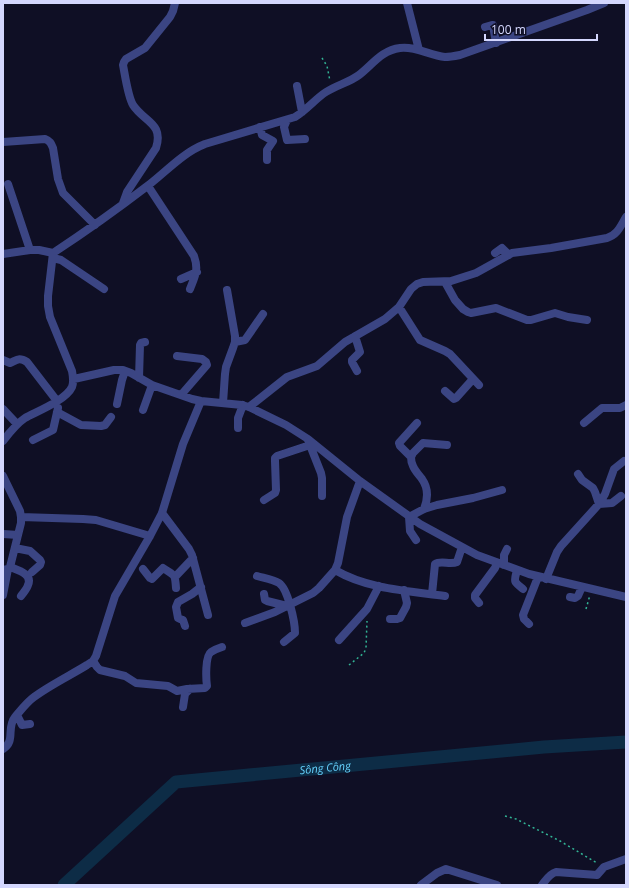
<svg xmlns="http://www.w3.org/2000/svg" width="629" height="888" viewBox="0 0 629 888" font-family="'Open Sans',sans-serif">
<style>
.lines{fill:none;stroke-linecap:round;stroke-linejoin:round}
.river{stroke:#0d2c46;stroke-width:13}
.path{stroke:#32b495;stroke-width:1.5;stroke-dasharray:2 3;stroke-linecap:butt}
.minor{stroke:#3b4583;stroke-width:8}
.labels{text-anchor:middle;stroke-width:3;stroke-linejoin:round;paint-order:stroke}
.water-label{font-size:11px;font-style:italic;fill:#65d0fb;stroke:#0f0f25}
</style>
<rect width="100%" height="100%" fill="#0f0f25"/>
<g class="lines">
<!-- river -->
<path class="river" id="s1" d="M64,885L176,782L544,747L626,742"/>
<!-- path -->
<path class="path" d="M322,58L327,66L330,81
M586,609L590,595
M349,665L364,653L366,648L367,621
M505,816L516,819L560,841L597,863"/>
<!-- minor -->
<path class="minor" d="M407,3L419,50
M485,27L492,25H493L496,43
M297,86L302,112
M287,120L284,127L287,140L305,139
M260,127L262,135L273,141L267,150V160
M3,142L45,139C50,141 51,143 53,148L58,179L63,193L95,225
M8,184L30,250
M148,186L194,256C199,270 195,276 190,289
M123,203L127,192L156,148C164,123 144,122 133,105C128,97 125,75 123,65L124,62L126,59L145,48L170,17L173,11L175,3
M495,253L502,248L509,255
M3,254L30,250H39L53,253C85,232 116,210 146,187C166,172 182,153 205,144L295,117C307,110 315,99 326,92C337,85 350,82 359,75C372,65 382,50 400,48C415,46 429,55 445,57C450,57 455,56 460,55L587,10L604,3
M53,258L61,260L104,289
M181,279L197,272
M445,282L455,300L463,309L468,312L471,313L496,308L527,320H531L555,313L568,317L587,320
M399,307L420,340L445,351L450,354L479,385
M355,336L360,352L352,360V362L357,371
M235,342L245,340L263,314
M177,356L202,359L206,362L207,365L181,395
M3,360L10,363C17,360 19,357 27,362L57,401
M139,378L140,345L141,343L145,342
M74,379L114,370H123L131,373L152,385L192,399L201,401L242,405L249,407L286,425L308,439L360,481L420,524L477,555L529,574L626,597
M445,391L454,399L456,398L473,379
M223,403L225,374L226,367L233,348L235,342V336L227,290
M117,404L122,380L125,371
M249,407L287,377L317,366L345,342L385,319L399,307L411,289L417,284L423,282L451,281L476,273L512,253L551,248L607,238C618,234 620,227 626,217
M3,409L17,424
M143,410L152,385
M57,412L81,425L101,426L105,425L111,417
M584,423L602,408H620L626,405
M238,428V418L243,405
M33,440L53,430L58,408
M308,440L321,473L322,478V496
M3,441C10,432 16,424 25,418C38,411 66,400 72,387C74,382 73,376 72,371L50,317L48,306V296L53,253
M411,457L400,446L399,443L417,423
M578,474L582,480L593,488L595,492L599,504L612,503L621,496
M3,476L20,511L21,517V523L10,567L8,569L3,570
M264,500L275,493L276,490L275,461V458L277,456L310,445
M424,509C428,499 429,489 422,479C419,475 415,471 413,466C412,464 411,460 411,457L413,453L423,443L447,445
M162,513L189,549L192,555L208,615
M21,517L83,519L96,520L150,536
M3,534L18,535
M416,540L410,531L409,517L424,509L437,505L473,498L502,490
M15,548L30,551L40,560L41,562L40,565L32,572
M504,565V555L507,549
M10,567C17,570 33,574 28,585C27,589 23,593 21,596
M143,569L150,578L152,579L163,568C175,576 175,573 176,588
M335,570C367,589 408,591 445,596
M517,570C514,582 513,581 523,589
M257,576C264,578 273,579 279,583C288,589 295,622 295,633L284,642
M175,577L193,558
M546,579L557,552L561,546L599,504L605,494L614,469L624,461
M264,594L265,600L267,601L287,606
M432,594L435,564C441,560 450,565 457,562L462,547
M3,595L8,569
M570,597L575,598L578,596L582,587
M479,603L475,598V595L495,568L497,563
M390,619H397L400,618L406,607L407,603L404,590
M245,623L275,612L313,593L319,588L335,570L338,563L347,517L360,481
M529,624L524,619L523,615L538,577
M185,626L183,620L180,619L178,618L176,607L178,602L192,594L201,587
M339,640L367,609L379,586
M93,661L97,667L100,670L125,676L136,683L168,686L177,691L187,689L205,688L207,686C206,679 205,656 211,652C214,650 219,648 222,647
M183,707L185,694L190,689
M17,715L22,725L30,724
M3,749C16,741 6,728 15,717C21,710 27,702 34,697C50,685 71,675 87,665L93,661L96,656L115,596L150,536L162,513L183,444L201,401
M421,885L437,873L446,869L497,885
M542,885C546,880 549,874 556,872L597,875L604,867L626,859"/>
</g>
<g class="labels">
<!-- water labels -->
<g class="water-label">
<text dy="4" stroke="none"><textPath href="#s1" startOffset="302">Sông Công</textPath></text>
</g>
</g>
<!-- border -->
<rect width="629" height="888" fill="none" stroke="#d4d7fe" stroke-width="8"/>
<!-- scale -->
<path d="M485 34v6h112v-6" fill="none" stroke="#d4d7fe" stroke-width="2"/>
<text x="491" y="34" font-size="12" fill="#d4d7fe" stroke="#0f0f25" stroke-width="3" paint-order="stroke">100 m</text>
</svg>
